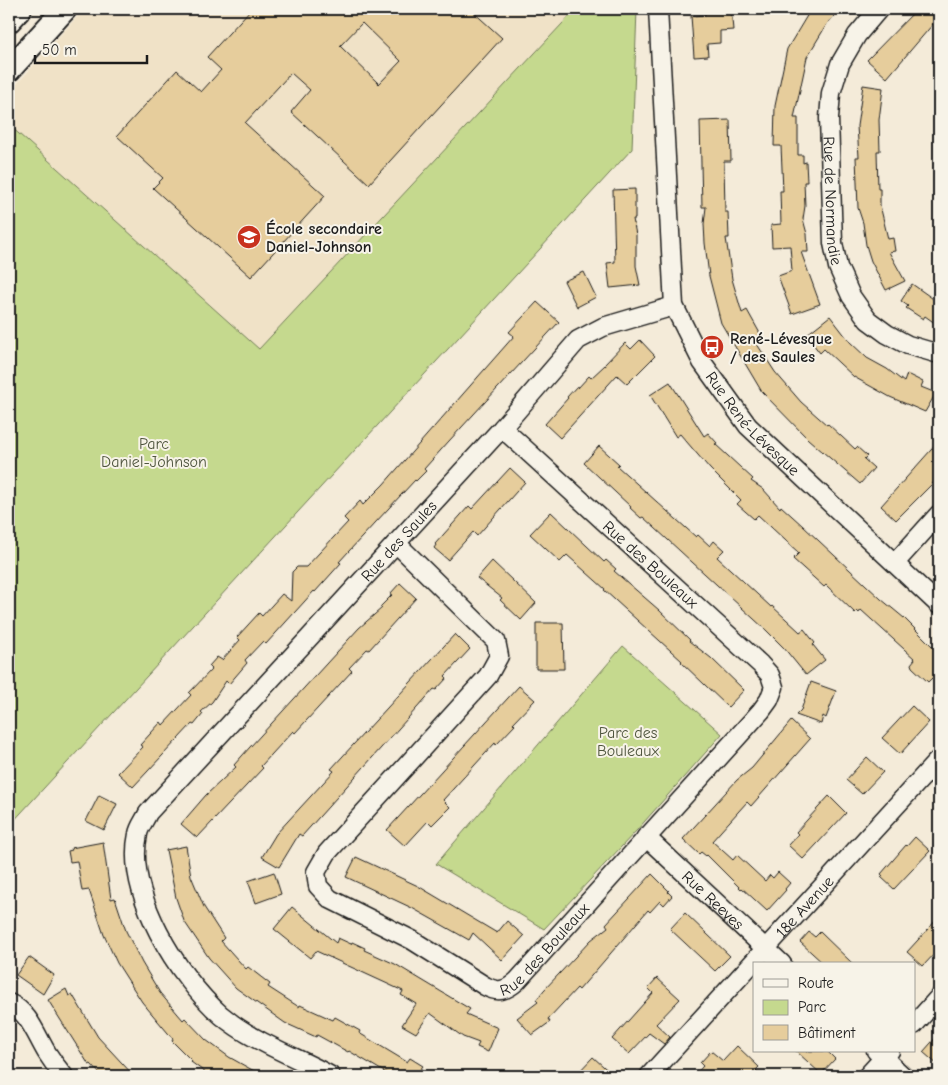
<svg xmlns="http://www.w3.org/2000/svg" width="948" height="1085" viewBox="0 0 948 1085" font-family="'Comic Neue',sans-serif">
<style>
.built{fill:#f0e2c7}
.green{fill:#c5d98e;stroke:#707a55}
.building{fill:#e6cd9c;stroke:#1c1c1c;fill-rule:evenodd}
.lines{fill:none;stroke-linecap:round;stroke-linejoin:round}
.minor-casing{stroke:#1c1c1c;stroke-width:21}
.tertiary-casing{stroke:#1c1c1c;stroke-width:26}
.minor{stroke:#f7f3e8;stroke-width:18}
.tertiary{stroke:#f7f3e8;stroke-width:22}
.labels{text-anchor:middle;stroke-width:4;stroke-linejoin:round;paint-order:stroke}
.street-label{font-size:16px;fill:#1c1c1c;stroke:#f7f3e8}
.poi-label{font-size:16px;font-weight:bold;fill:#1c1c1c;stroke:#f7f3e8;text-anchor:start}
.park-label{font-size:16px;fill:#4f553e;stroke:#f7f3e8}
</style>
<rect width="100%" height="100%" fill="#f4ebd9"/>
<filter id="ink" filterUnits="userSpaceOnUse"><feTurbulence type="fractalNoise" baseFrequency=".02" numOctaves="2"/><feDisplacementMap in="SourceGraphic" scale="10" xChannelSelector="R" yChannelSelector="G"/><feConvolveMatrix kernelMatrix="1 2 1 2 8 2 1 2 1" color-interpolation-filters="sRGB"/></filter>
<g filter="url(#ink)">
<!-- built -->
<path class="built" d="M84,9H576L259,349L9,125V93Z"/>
<!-- green -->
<path class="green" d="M576,9H637L632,149L9,826V125L259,349Z
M623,646L722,734L637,830L544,929L436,864Z"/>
<!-- building -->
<path class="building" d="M251,9H470L502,38L369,184L291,112L310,90L291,73L245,123L325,196L251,277L153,188L163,178L117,136L177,70L201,92L221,70L207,57ZM362,23L401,61L379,84L340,46Z
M704,9H731L733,30L720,31V43L707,44L708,56L694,57L691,16L705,15Z
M811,9H840L827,24L807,57L794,118H798V155H803V163L806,162L807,182H804L805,206L803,219L807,234L808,252H801L820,304L792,314L778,276L792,271L790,246L772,247L771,225L781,224L780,191H783L781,146H774L775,106L787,49Z
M917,9H939V17L887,78L867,60Z
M863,85L883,88L879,120L880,151H877L878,189H880V205L888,239L893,238L895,251L889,252L905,281L886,290L871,261L866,245L863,223L858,208L856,157H859L857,126Z
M730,120L731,161H724L725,212H728L729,238H726L732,279L742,313L747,310L762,337L755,341L775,372L801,402L827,425L828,424L855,449L857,447L867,456L864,459L874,468L860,484L808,439L762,392L721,323L709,276L705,243L704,224L706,207H702L700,121Z
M635,189V219H633L636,235V266L640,285L610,288L607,263L615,262L613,190Z
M584,272L596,297L577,307L564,281Z
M912,284L939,303V326L925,316L923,319L906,308L908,306L901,301Z
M537,302L559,322L449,441L424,469L426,471L416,481L415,480L349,551L339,562L341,563L315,592L314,591L266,644L263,641L245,660L247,663L229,684L226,681L212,702L201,712L203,714L194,725L192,724L133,787L118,773L143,747L140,745L161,722L163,725L191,695L189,693L212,669L209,666L217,657L222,660L240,640L237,637L259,613L262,616L282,594L291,601L292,572L297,567H306L348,522L344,518L360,501L363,505L383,485L514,336L509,332Z
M830,316L850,342L867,358L887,369L904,382L907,374L923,382L921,387L936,393L925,412L890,397L854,377L824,349L820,353L806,335Z
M640,340L655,356L627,384L617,375L560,438L545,424L568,398L567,397L577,386L578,388L589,376L591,378L605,365L606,366L605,364L625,343L631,349Z
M670,382L704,436L708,433L717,443L715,444L753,479L751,481L763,489L780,508L781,506L803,526L881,599L904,618L939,653V685L932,678L928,682L912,667L911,664L915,659L861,610L859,613L857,611L855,613L826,585L824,587L793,559L799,553L758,515L754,519L737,504L741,500L710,469L680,434L676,437L650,395Z
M939,441V477L896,520L881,506Z
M599,446L619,464L617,466L696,537L698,535L710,546L714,541L724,550L717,557L771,607L772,606L800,632L804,629L815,643L813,645L825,660L806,675L784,648L766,630L643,517L641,518L630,508L631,507L584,463Z
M510,468L525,482L477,536L473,532L448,560L434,548L436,545L435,544L469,506L472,509Z
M551,512L604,562L606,560L616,569L614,571L659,610L690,640L689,641L711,658L744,690L728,707L681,662L682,661L604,590L605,589L567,555L560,562L530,534Z
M492,561L536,603L521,620L500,600L502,598L477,578Z
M400,583L416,598L369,650L367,649L349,668L352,671L295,733L293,731L261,766L263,768L197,838L181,824L206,795L236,767L234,765L250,747L359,628L382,608L380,607L392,595L390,594Z
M536,623H563L564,669H536Z
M455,634L470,649L445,676L447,678L436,690L434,689L302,836L299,834L279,867L262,857L276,834L334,771L331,769Z
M811,682L836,691L826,718L823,716L821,724L796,715L801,710Z
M519,686L535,700L513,723L515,725L496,745L495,743L443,800L450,807L432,825L428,821L405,846L387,830Z
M912,706L929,722L900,754L882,738Z
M791,721L810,739L751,806L747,802L712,841L733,860L737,855L765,881L770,875L773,878L778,872L790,883L785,889L786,890L767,911L742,888L741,889L707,855L706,856L701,852L699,854L683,839L737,780L752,768Z
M867,757L883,772L862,794L846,780Z
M99,795L117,804L104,830L86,821Z
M829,796L846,813L803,859L788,845L798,834L796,832Z
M915,837L930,851L894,889L881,877L883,876L881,874L906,845L907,846Z
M103,842L111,899L115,898L126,931L142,963L160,993L183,1020L185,1018L206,1040L229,1057L263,1076H210L191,1062L192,1061L172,1041L173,1039L142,1002L117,963L104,935L89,890L82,891L77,861L70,862L68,851L72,850L71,848Z
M186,846L191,876L204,907L224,938L221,941L246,969L248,967L270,984L268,987L299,1007L300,1005L333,1020L335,1017L360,1031L359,1033L407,1062L410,1058L423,1066L415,1076H391L349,1051L348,1052L317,1035L316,1037L285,1023L236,988L209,958L184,921L176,898L166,850Z
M356,857L418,886L497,933L507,921L524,936L502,960L473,933L469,940L412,908L346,877Z
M274,872L281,894L256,903L248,881Z
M652,874L669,891L668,892L672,896L664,905L660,901L650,912L648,910L579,990L577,988L548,1019L550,1022L532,1035L517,1018L538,1002L536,1000L544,990L591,940L608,927L606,924Z
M292,907L336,943L338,938L351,944L352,942L365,948L364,950L395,964L470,1009L466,1014L498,1028L488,1052L477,1047L479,1043L463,1037L430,1013L416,1033L402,1025L416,1004L401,995L403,991L316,951L310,958L274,929Z
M685,913L730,956L715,971L670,929Z
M939,917V949L923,966L907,952Z
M809,932L815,937L820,932L853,964H824L800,942Z
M29,957L54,975L43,994L16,975Z
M657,978L680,999L656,1024L670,1037L664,1044L649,1033L629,1054L612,1039L653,993L648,988Z
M66,989L69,996L72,994L98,1037L134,1076H102L91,1064L89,1065L48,1000Z
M939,1034V1066L923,1052Z
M737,1046L759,1067L756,1070L762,1076H694L703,1066L700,1063L711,1051L723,1061Z
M796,1051H827L835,1059L821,1074Z
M593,1057L614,1076H575Z"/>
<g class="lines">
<!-- minor casing -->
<g class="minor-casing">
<g id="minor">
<path id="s1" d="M658,9L674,306L702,362L748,426L939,605"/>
<path id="s2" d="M879,9L857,35L840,64L831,93L829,118L833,243L838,267L851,296L868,320L887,334L908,345L939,354"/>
<path id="s3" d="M396,543L496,641L499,656L488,676L327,853L316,872L318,886L330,899L412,940L485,986C498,993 506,991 517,981L761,711L769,700L774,687L770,675L760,664L502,428"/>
<path d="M895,563L939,514"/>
<path id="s4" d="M646,837L782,964"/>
<path d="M9,1003C29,1012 36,1035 47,1053C52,1061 58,1069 64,1076"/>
<path d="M914,1025L939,997"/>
<path d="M876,1051L903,1076"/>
<path id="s5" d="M331,1076C295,1056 253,1042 221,1015C178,977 125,893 138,834C139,827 145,820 148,813L502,428L578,340L603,327L674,306"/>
<path id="s6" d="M649,1076L939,759"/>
<path d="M867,1076L890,1051"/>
</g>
</g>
<!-- tertiary casing -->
<g class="tertiary-casing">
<path id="tertiary" d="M9,21L20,9
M9,70L65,9"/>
</g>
<!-- minor -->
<use href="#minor" class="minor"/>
<!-- tertiary -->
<use href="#tertiary" class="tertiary"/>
</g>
</g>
<!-- icons -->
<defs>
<g id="school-disc" transform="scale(1.25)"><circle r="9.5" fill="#c8321e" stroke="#f7f3e8"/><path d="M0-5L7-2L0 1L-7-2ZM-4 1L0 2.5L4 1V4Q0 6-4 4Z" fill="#fff"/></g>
<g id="bus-disc" transform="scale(1.25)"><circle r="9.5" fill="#c8321e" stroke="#f7f3e8"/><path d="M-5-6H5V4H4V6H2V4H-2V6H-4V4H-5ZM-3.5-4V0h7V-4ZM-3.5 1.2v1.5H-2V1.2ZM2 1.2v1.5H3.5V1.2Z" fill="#fff"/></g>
</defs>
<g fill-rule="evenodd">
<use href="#school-disc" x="249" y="237"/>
<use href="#bus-disc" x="712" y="347"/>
</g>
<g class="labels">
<!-- street labels -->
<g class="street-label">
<text dy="6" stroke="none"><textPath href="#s2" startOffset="206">Rue de Normandie</textPath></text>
<text dy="6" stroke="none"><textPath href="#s1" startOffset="440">Rue René-Lévesque</textPath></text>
<text dy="6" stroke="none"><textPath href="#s5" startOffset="726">Rue des Saules</textPath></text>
<text transform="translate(651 564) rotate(42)" y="6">Rue des Bouleaux</text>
<text dy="6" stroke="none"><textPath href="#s4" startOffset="92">Rue Reeves</textPath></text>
<text dy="6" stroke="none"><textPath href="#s6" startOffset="230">18e Avenue</textPath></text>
<text dy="6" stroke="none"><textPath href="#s3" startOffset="726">Rue des Bouleaux</textPath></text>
</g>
<!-- poi labels -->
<g class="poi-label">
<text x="266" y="234">École secondaire<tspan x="266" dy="18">Daniel-Johnson</tspan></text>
<text x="730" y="344">René-Lévesque<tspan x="730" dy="18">/ des Saules</tspan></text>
</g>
<!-- park labels -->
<g class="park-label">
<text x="154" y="449">Parc<tspan x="154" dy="18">Daniel-Johnson</tspan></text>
<text x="628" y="738">Parc des<tspan x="628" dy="18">Bouleaux</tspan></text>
</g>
</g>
<!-- margin -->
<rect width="948" height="1085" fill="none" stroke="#f7f3e8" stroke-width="30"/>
<rect x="15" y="15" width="918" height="1055" fill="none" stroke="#1c1c1c" stroke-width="2" filter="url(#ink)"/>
<!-- legend -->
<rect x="753" y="962" width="162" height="90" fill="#f7f3e8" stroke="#9f9d96"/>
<rect x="763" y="979" width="25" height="8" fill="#f7f3e8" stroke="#9f9d96"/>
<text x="798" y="988" font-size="15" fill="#1c1c1c">Route</text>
<rect x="763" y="1000" width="25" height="15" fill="#c5d98e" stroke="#9f9d96"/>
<text x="798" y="1012" font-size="15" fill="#1c1c1c">Parc</text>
<rect x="763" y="1025" width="25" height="15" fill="#e6cd9c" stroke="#9f9d96"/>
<text x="798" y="1038" font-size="15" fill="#1c1c1c">Bâtiment</text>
<!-- scale -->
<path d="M35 55v8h112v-8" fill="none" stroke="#1c1c1c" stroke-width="2.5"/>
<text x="42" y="55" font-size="15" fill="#1c1c1c" stroke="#f7f3e8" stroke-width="4" paint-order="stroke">50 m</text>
</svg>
